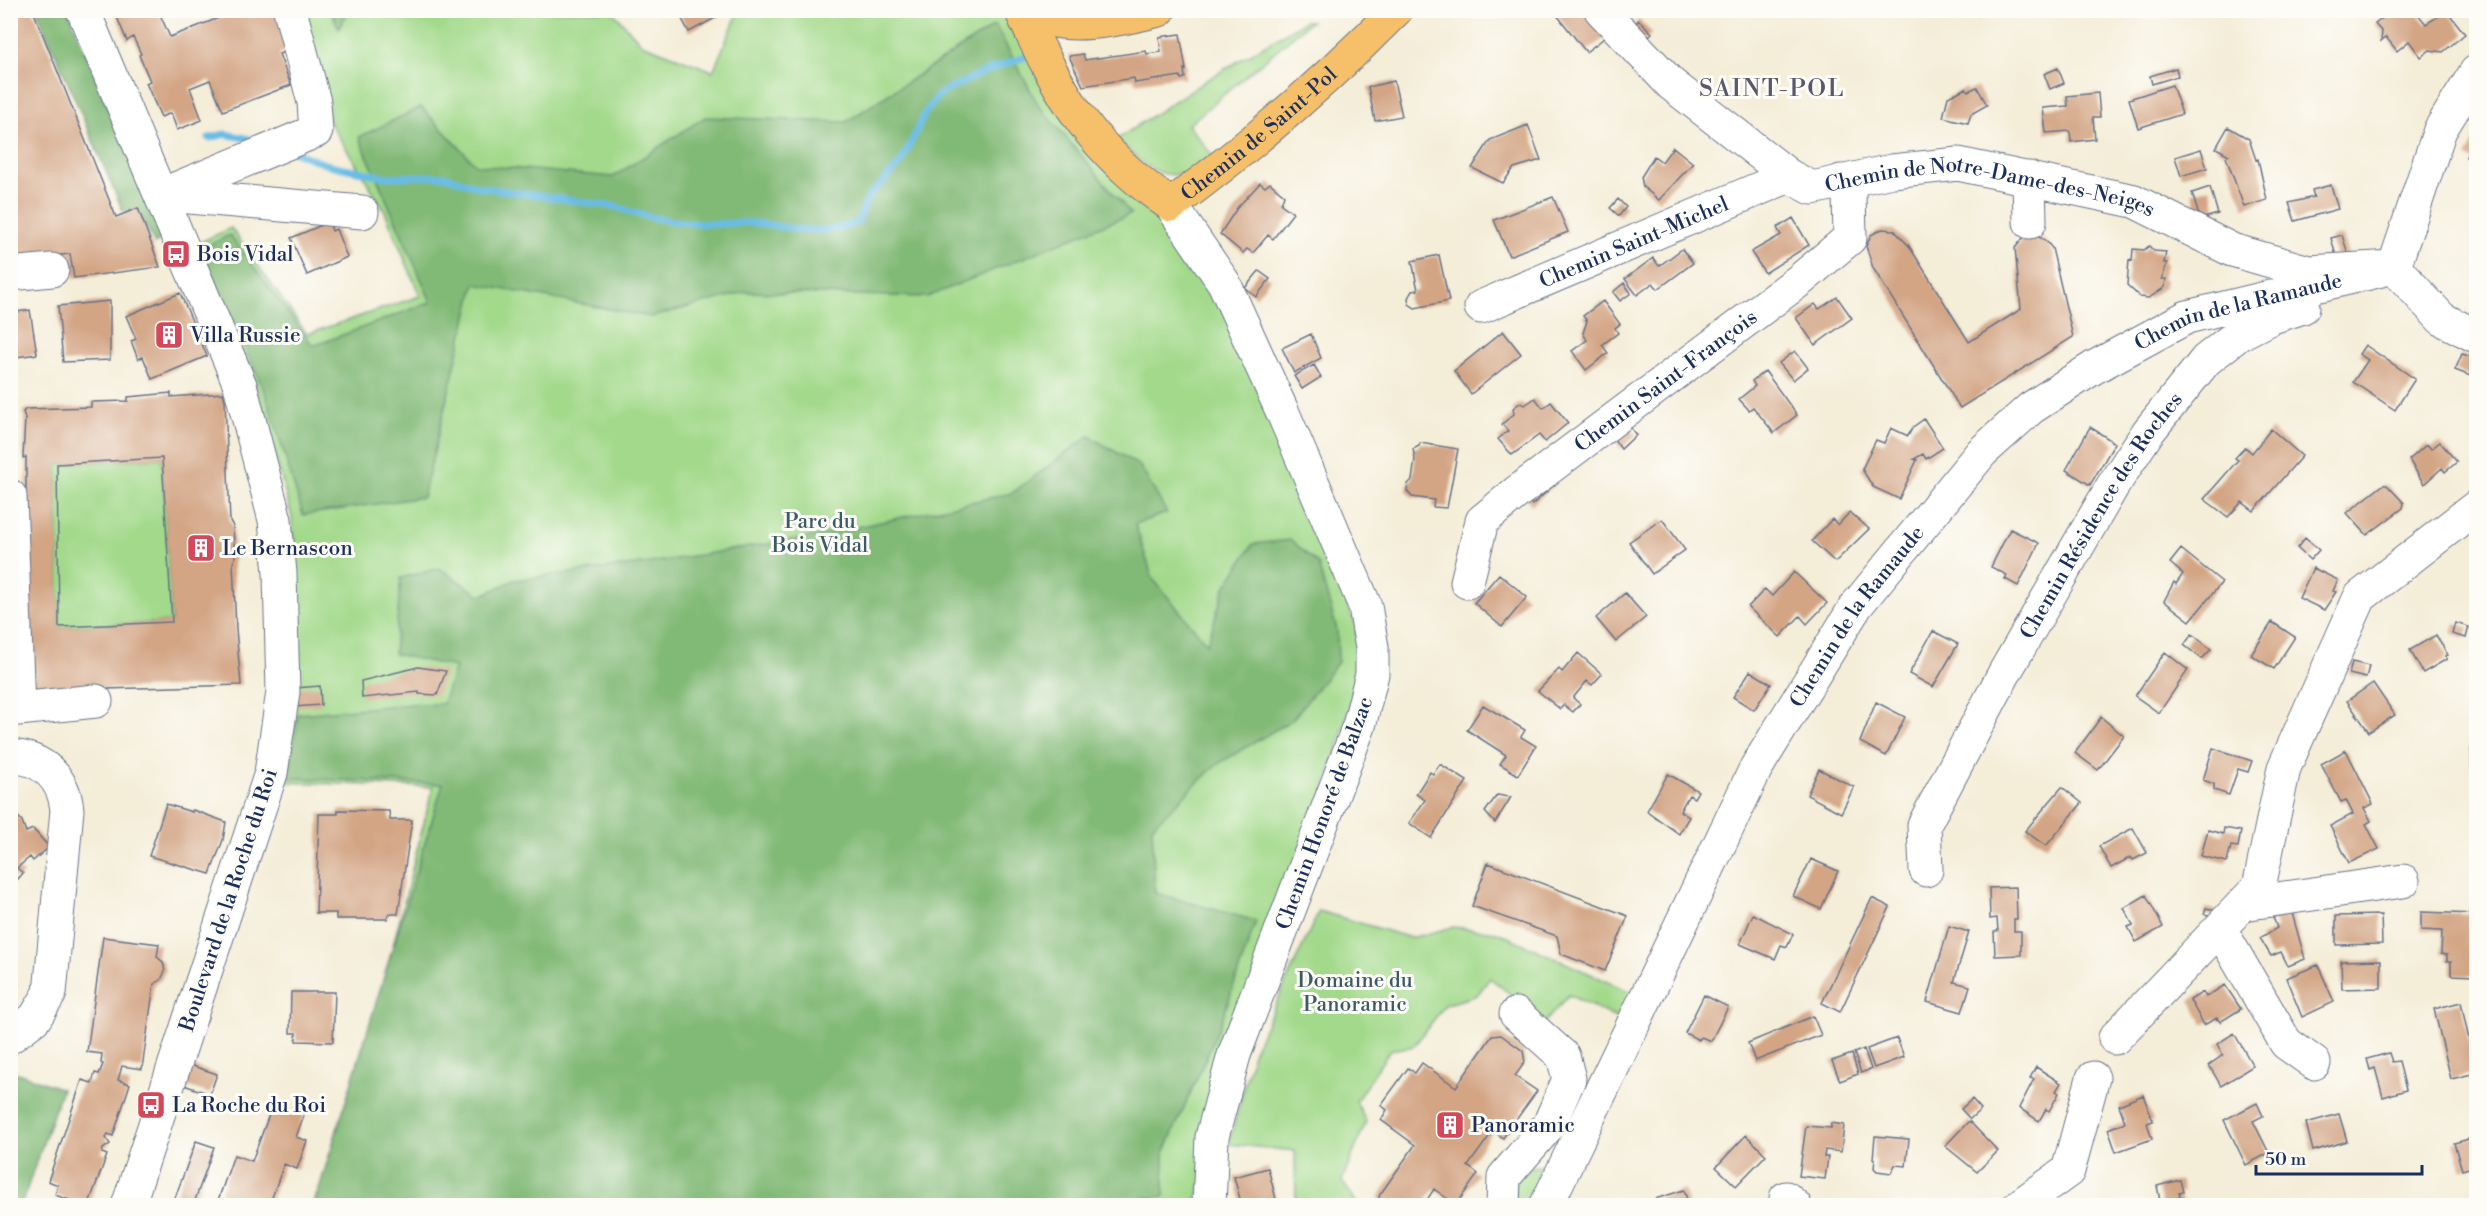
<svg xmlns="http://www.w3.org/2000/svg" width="2487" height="1216" viewBox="0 0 2487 1216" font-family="'Libre Bodoni',serif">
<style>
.green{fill:#a2d98a;stroke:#5e8474;stroke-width:1.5}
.forest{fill:#81b976;stroke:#4e746a;stroke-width:1.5}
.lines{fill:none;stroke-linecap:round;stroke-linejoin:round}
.stream{stroke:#69bce5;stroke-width:7}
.building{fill:#d3a585;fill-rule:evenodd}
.minor-casing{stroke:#677289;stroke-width:35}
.major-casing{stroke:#677289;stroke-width:35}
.minor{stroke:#fff;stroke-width:33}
.major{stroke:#f6c06b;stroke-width:33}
.labels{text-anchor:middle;stroke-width:6;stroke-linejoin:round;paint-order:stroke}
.street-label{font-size:21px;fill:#1b2f5e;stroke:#fdfcf7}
.poi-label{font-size:21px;fill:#1b2f5e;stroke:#fdfcf7;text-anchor:start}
.park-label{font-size:21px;fill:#3d5a69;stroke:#fdfcf7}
.quarter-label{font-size:24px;letter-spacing:1.5px;fill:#5b586c;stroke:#fdfcf7}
</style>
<rect width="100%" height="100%" fill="#fdfcf7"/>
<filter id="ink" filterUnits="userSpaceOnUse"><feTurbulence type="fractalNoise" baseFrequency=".0167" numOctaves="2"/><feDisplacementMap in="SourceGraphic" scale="12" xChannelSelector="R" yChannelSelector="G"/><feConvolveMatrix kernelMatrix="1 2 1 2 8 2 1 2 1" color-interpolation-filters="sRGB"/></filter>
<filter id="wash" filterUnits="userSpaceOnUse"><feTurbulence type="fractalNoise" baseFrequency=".008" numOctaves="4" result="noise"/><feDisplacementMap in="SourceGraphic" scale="24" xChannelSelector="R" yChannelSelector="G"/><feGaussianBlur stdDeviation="1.35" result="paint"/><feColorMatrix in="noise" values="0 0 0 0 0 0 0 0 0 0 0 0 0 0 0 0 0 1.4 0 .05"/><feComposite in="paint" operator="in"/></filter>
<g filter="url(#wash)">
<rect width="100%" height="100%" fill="#f4edd8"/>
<!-- green -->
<path class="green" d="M303,11H612L642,44L713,71L739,11H1014L1160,209L1222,298L1355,624L1361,671L1195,1205H313L357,1088L433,787L279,782L289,740L299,650L292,517L257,389L194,245L231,228L307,334L420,296L384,209L329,121Z
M1305,21H1311L1188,125L1216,160C1168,187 1153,175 1117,139L1202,83Z
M162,458L172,622L59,627L57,464Z
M1319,911L1411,938L1453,927L1497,932L1635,994L1626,1023L1569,995L1545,1022L1490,978L1477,995L1445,1005L1414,1046L1390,1050L1356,1101L1366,1122L1342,1181L1358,1205H1296L1295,1151L1229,1144L1253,1053Z
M1541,1166L1548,1168L1538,1205H1516L1515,1181L1530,1167Z"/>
<!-- forest -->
<path class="forest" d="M37,11H68L162,238L155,244L138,209L123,211Z
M331,11H348L339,28Z
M995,25L1039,106L1131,214L927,297L746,292L651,317L475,284L423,497L303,515L266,395L200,249L230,235L313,346L431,302L359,137L421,107L476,165L613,177L705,117L846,122Z
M1089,436L1140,466L1167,513L1135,524L1153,579L1207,644L1225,587L1253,544L1291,540L1318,564L1337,630L1338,662L1292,720L1216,765L1152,827L1155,893L1256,921L1219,1028L1164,1153V1196L1075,1206L314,1205L443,784L289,778L298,714L412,704H443L455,667L394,654L401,578L439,568L481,596L514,580L650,563L817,536L1012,493Z
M15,1072L62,1089L21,1206L10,1205V1087Z"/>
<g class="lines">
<!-- stream -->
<path class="stream" d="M209,138L225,134L259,141
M295,152L325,164L386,177L445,176L479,187L617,207C646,219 686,224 717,224C729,224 742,222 754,223C789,227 825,238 858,222L868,197L901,163L925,113L940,94L984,72L1030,55"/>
</g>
<g id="blocks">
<!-- building -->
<path class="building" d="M19,10H33L116,217L138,208L160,267L74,278L70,254L10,260V16Z
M114,10H158L170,37L239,10H279L294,48L279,54L291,85L223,111L210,80L190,88L202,120L177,130L171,113L161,117L146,83L150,81L139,55L141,54L133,37L127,41Z
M677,10H730L689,32Z
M1553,10H1593L1612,32L1586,52Z
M1976,10H1989L1979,16Z
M2393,10H2411L2415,15L2417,13L2426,24L2447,11L2465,34L2443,52L2430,50L2421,57L2409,41L2397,51L2386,37L2381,41L2382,32L2375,24Z
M1639,20L1652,33L1644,41L1631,28Z
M1180,34L1186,70L1184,69L1185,78L1181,79L1180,76L1135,83L1134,78L1083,86L1069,56L1083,54L1085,60L1146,51L1147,54L1161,52L1159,37Z
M2058,68L2064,83L2050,89L2044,74Z
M2176,68L2178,76L2152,84L2150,76Z
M1394,81L1402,116L1375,121L1368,87Z
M2172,85L2182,114L2138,128L2129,99Z
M1977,87L1987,105L1971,114L1968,123L1943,117L1948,97L1966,88L1968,91Z
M2098,93L2100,117H2093L2095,139L2071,142L2070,131L2046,133L2043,108L2068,106L2067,96Z
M1528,125L1541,160L1514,168L1503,183L1472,168L1490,140Z
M2228,127L2249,139L2256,160L2258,159L2267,200L2244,207L2226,157L2229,155L2216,148Z
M2476,136V162L2466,157Z
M1673,147L1693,163L1659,200L1643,187L1641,177L1654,156L1662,162Z
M2201,149L2207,168L2181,176L2175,157Z
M1260,183L1265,187L1270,183L1284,195L1281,204L1293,213L1273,239L1268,235L1253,253L1247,249L1243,253L1220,234L1237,208Z
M2331,185L2338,209L2295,221L2289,203L2314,197L2312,190Z
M2210,187L2218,214L2200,219L2192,193Z
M1553,197L1568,232L1509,256L1494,220Z
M1618,199L1626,207L1619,216L1610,208Z
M1793,218L1809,245L1765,273L1751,252L1781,235L1777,228Z
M329,222L332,231L336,229L347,257L307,275L291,238Z
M1882,229L1894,230L1909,246L1969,342L2021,309L2015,248L2024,237L2036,235L2046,241L2052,248L2073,337L1960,408L1873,268L1866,246L1871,235Z
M2342,235L2349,257L2337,260L2331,238Z
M2149,246L2154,251L2166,252L2164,263H2167L2162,279H2166L2165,287L2149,298L2140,297L2127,285L2129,260L2132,261L2133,249L2144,250Z
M1682,249L1693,263L1658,289L1653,283L1637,295L1625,279L1653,258L1659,266Z
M1439,255L1449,301L1415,308L1409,304L1408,298L1412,291L1418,290L1412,261Z
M1259,271L1270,279L1256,297L1245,288Z
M1624,283L1631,293L1620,301L1613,292Z
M180,293L207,356L152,379L143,357L138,359L131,341L136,339L126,316Z
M1837,297L1852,318L1815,345L1796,318L1815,304L1819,309Z
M110,301V360L63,362L58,306Z
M1603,301L1620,324L1615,328L1618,333L1602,345L1608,353L1586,370L1572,351L1587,340L1583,333L1587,321L1583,316Z
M30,310L37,354L10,358V313Z
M1503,331L1521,354L1471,394L1454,371Z
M1311,334L1321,358L1294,373L1282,348Z
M2365,345L2415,379L2395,410L2353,382L2368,360L2359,354Z
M1795,351L1808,368L1793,380L1779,363Z
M2462,354L2476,358L2473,377L2455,370Z
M1314,365L1321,377L1302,389L1294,376Z
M1765,371L1797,415L1774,433L1753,407L1749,410L1739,399L1755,386L1752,381Z
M171,393V397L223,393L225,400L230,521L233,526L235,558L233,563L236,629L241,685L105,689L31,698L24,491H26V457L23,458L25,418L23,412L26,409L91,407V402L128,401V397ZM162,458L172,622L59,627L57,464Z
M1535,398L1543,408L1551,402L1568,423L1545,442L1539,435L1512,455L1498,439L1508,431L1502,424L1514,414L1513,408L1520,403L1525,405Z
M1624,419L1636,435L1621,449L1608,431Z
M1924,419L1943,448L1926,459L1923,454L1914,459L1917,460L1899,499L1873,487L1862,469L1876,440L1884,443L1891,428L1908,436L1913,427Z
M2090,427L2115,443L2090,485L2066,470Z
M2271,429L2302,456L2254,511L2242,502L2228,517L2204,499L2238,460L2235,458L2245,447L2252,453Z
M2440,442L2457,462L2445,472L2442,468L2424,484L2409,460L2427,444L2431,449Z
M1420,443L1458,449L1447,508L1433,507L1434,500L1412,497L1407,491L1408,484L1412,480L1415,459L1413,449L1419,446Z
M1547,477L1554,485L1532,505L1525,497Z
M2383,485H2387L2404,503L2403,508L2367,535L2347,513Z
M1850,512L1869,529L1835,562L1812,541L1832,519L1838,525Z
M1662,519L1685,550L1652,574L1629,542Z
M2010,529L2039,543L2018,586L2005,579L2007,575L1991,567Z
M2305,538L2319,550L2310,560L2297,548Z
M2181,549L2222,582L2190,621L2164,601L2174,582L2176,584L2183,574L2170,563Z
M2313,568L2338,580L2333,591L2336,592L2324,610L2299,598Z
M1794,572L1827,603L1807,624L1800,616L1780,637L1748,607L1765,589L1772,596Z
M1499,574L1527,597L1502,627L1474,603Z
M1625,593L1646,617L1616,642L1596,618Z
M2272,622L2295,637L2274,669L2251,655Z
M2455,623L2469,627L2466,638L2452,634Z
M1933,631L1958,644L1933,687L1909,674Z
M2192,634L2211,649L2202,659L2184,645Z
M2436,635L2448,655L2445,656L2447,659L2423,673L2410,650Z
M2165,652L2188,670L2159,713L2135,696Z
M1578,653L1602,674L1592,685L1587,681L1573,698L1580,704L1573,712L1564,705L1560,709L1538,691L1559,669L1562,672Z
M2352,662L2369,666L2366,678L2349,674Z
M418,667L446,671L437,695L419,694V692L362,698L361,681Z
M1750,671L1771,684L1754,710L1733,697Z
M2373,683L2395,715L2369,732L2347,701Z
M320,686L321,705L293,707L295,688Z
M1876,702L1905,717L1886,756L1860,742Z
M1483,705L1525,730L1521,737L1536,746L1518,775L1500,764L1506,755L1467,730Z
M2101,717L2124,736L2098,770L2075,753Z
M2213,748L2252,761L2248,772L2238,769L2229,795L2214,790V784L2203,780Z
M2471,748H2476V772H2472Z
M2346,750L2373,804L2364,808L2371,821L2366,824L2379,849L2349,863L2330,826L2353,814L2346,800L2341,802L2321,764Z
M1440,764L1467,781L1431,838L1409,823L1425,800L1416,794L1430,772L1433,774Z
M1819,769L1854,787L1841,813L1807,795Z
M1668,774L1698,791L1694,798L1689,795L1680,811L1689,817L1679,834L1647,811Z
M2062,787L2082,803L2046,846L2025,831Z
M1497,795L1511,797L1495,823L1485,812Z
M166,804L192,812L193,810L226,822L223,840L210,874L149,856Z
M10,808L22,821L26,832L33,829L49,847L33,861L30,857L17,868L23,873L18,879L13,877L10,870Z
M338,810L389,811L390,820H412L398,914H389L387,919H336V913H316L319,814H338Z
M2133,828L2147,853L2133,860L2131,857L2111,868L2099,846Z
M2224,828L2241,831L2238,847L2231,846L2227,862L2201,856L2208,830L2223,834Z
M1811,859L1838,871L1821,909L1793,896Z
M1488,863L1628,916L1605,971L1561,954L1557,936L1472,906Z
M2016,887L2017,919H2014V931H2021V955L1995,956L1994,932L1998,931L1997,918L1990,919L1989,888Z
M2146,895L2163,927L2136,942L2128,927L2133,925L2124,908Z
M1872,898L1890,907L1840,1012L1822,1003Z
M2206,908L2214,910L2213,916L2204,914Z
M2421,912L2476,914L2475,976L2451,975V961H2447V955L2441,954L2442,931L2421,930Z
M2292,913L2305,959L2288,966L2281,952L2271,956L2260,938L2277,928L2273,917Z
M1753,914L1793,934L1787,947L1781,945L1775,959L1740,944Z
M2381,915L2382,944L2336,945V916Z
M1949,926L1969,932L1954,982L1970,986L1962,1012L1927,1002Z
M103,937L159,944L157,957L163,962L165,971L161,980L154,984L142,1069L122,1066L118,1080L130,1084L113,1136L108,1134L106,1138L110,1144L103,1149L102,1153L107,1155L88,1206L55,1195L58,1185L48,1181L82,1080L92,1083L95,1073L99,1074L103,1064L101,1063L102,1054L87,1052Z
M2381,960V988L2342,989L2341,961Z
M2318,965L2334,1002L2302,1017L2286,978Z
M10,976L18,985L10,992Z
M2225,985L2241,1009L2220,1022L2217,1018L2204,1025L2190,1000L2203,992L2206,997Z
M291,992H335L333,1042L296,1041V1033H290Z
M1704,995L1728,1007L1711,1041L1701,1037L1699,1040L1685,1033Z
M2461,1002L2476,1073L2451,1079L2434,1009Z
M1813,1016L1821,1035L1755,1061L1748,1043Z
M2234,1033L2253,1066L2221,1086L2209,1065L2223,1055L2217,1044Z
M1501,1035L1523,1051L1525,1062L1515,1076L1537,1091L1503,1138L1493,1131L1468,1166L1478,1174L1456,1205L1434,1189L1423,1206H1381L1379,1196L1415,1145L1381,1120L1387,1110L1381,1105L1408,1068L1415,1073L1422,1063L1456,1087L1492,1036Z
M1897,1038L1904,1057L1874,1068L1867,1049Z
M1864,1049L1871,1069L1861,1073L1854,1053Z
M2389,1053L2392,1062L2399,1061L2406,1090L2383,1097L2375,1068L2370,1070L2367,1059Z
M1852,1054L1858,1074L1840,1081L1832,1061Z
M187,1064L217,1074L210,1094L181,1084Z
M2036,1067L2061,1083L2056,1091L2059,1093L2049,1111L2046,1109L2039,1121L2019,1108L2034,1079L2030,1078Z
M2143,1095L2153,1121L2147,1123L2152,1139L2116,1152L2108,1129L2125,1122L2119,1105Z
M1972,1099L1981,1109L1970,1119L1961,1109Z
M2257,1103L2263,1116L2253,1121L2269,1153L2246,1165L2224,1120Z
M273,1104L294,1112L295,1108L304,1115L296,1137L307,1141L297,1169L284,1164L269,1206H216L234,1155L252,1161Z
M2339,1114L2347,1141L2313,1151L2306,1123Z
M1969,1121L1998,1151L1977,1172L1945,1146Z
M1831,1123L1844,1125L1841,1152L1825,1150L1824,1157H1828L1825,1179L1799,1176L1806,1126L1831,1128Z
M1746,1135L1766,1155L1736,1186L1716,1167Z
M1875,1136L1909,1139L1906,1166L1895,1165L1891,1173L1877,1171L1874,1168L1875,1159H1873Z
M2476,1137V1166L2462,1170L2454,1143Z
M196,1141L214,1147L193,1206H172Z
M1268,1168L1276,1199L1242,1206L1234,1177Z
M2180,1180L2183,1192L2179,1193L2183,1206H2161L2157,1186Z
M1684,1190L1689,1206H1654L1652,1200Z"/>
</g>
</g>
<g filter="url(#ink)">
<use href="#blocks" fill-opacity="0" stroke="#677289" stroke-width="1.5"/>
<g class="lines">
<!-- minor casing -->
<g class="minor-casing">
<g id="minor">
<path d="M83,10L240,385L275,520L280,573L283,692L271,773L128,1206"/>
<path id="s1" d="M1601,10L1671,84L1789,176L1812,188L1892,171L1958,164L2134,201L2232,250L2309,272L2394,267L2440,130L2476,72"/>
<path d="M2029,178L2030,222"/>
<path d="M161,195L316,131L314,102L290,10"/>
<path d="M166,195L362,212"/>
<path d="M1171,205L1224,283L1283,413L1365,606L1372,648V674L1359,726L1234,1055L1212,1137L1209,1206"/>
<path d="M2394,267L2442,319L2476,336"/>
<path d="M10,274L52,270"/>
<path id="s2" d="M1481,307L1789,176"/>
<path d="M10,496L18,709L96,701"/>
<path id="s3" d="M1467,582L1482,521L1517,492L1800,280L1850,238L1849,193L1841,181"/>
<path d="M10,756C43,758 64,778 67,810L50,993L35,1018L10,1037"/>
<path id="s4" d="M1926,870L1924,825L2005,672L2112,487L2148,432L2206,360L2239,334L2272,317L2303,307"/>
<path d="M2243,904L2403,881"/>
<path d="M2220,929L2286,1043L2314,1063"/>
<path d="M2115,1038L2259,887L2284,768L2360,597L2476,507"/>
<path d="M1786,1198L1795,1206"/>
<path d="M1503,1206L1504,1177L1549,1125L1569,1079L1563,1056L1516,1014"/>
<path id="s5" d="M1546,1206L1756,768L1856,606L1982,452L2031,408L2093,368L2187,317L2394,267"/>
<path d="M2019,1206L2068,1171L2093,1078"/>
</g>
</g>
<!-- major casing -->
<g class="major-casing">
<g id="major">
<path id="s6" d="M1021,10C1060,96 1092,151 1171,205C1251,146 1326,81 1396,10"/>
<path d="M1031,10C1060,35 1125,18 1159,10"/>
</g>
</g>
<!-- minor -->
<use href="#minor" class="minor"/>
<!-- major -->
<use href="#major" class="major"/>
</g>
</g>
<!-- icons -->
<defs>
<g id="bus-square" transform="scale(1.5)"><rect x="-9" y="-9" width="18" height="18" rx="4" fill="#d1495b" stroke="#fdfcf7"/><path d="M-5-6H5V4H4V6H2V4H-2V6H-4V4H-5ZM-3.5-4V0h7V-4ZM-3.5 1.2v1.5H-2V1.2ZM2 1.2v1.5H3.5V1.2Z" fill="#fff"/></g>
<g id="building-square" transform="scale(1.5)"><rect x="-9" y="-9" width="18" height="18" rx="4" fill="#d1495b" stroke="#fdfcf7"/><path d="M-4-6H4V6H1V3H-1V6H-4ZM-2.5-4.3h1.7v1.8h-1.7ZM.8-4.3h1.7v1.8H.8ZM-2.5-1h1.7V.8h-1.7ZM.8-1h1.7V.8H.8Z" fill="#fff"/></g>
</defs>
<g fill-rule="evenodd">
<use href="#bus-square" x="176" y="254"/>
<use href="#building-square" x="169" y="335"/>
<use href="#building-square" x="201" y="548"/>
<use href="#bus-square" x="151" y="1105"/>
<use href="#building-square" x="1450" y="1125"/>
</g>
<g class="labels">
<!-- street labels -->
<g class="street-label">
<text dy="7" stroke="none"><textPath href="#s6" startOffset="363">Chemin de Saint-Pol</textPath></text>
<text dy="7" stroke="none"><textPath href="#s1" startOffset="459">Chemin de Notre-Dame-des-Neiges</textPath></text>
<text dy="7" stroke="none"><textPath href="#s2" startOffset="166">Chemin Saint-Michel</textPath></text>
<text dy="7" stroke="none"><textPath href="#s5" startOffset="1172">Chemin de la Ramaude</textPath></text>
<text dy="7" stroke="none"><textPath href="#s3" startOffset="294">Chemin Saint-François</textPath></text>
<text dy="7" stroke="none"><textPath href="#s4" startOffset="402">Chemin Résidence des Roches</textPath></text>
<text dy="7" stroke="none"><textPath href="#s5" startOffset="668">Chemin de la Ramaude</textPath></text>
<text transform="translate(1324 813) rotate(-70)" y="7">Chemin Honoré de Balzac</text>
<text transform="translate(228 900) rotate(-72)" y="7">Boulevard de la Roche du Roi</text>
</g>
<!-- poi labels -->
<g class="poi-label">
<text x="197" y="261">Bois Vidal</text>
<text x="190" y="342">Villa Russie</text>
<text x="222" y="555">Le Bernascon</text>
<text x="172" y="1112">La Roche du Roi</text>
<text x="1471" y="1132">Panoramic</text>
</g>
<!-- park labels -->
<g class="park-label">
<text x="820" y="528">Parc du<tspan x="820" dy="24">Bois Vidal</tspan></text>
<text x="1355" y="987">Domaine du<tspan x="1355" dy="24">Panoramic</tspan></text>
</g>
<!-- quarter labels -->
<g class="quarter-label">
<text x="1772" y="96">SAINT-POL</text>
</g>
</g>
<!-- margin -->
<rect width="2487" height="1216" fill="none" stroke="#fdfcf7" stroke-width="36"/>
<!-- scale -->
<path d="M2256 1165v9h166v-9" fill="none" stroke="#1b2f5e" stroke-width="3"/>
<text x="2265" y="1165" font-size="18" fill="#1b2f5e" stroke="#fdfcf7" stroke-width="4.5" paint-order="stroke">50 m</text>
</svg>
